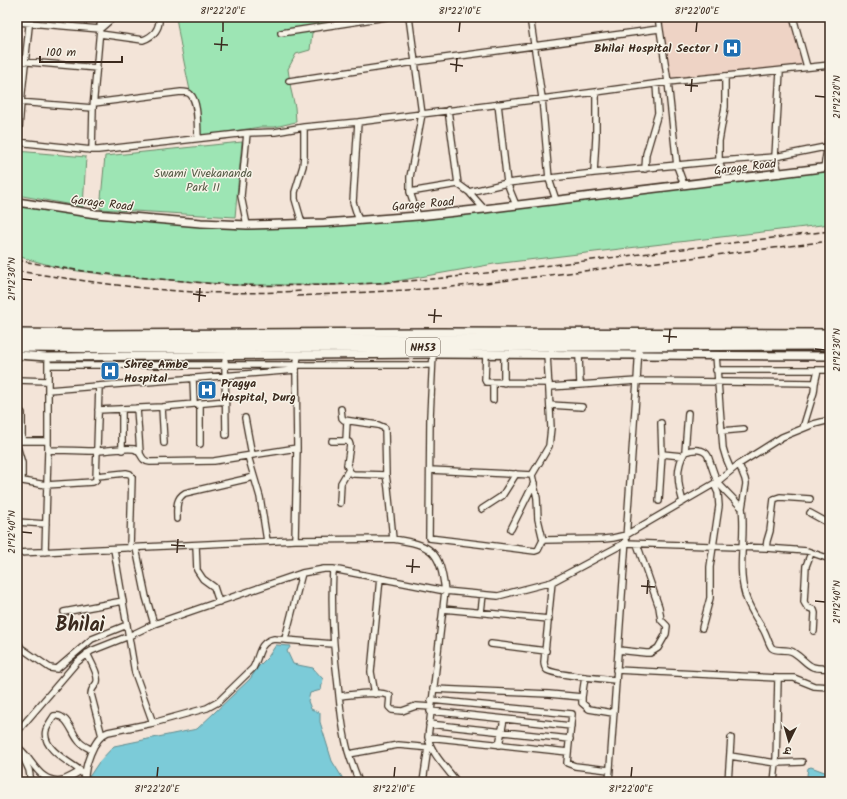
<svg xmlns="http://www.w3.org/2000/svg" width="847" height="799" viewBox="0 0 847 799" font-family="Kalam,'Playpen Sans Deva',sans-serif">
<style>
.built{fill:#eed3c5}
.green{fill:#9de5b4;stroke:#6c8869}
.water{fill:#7ccbd8;stroke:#628b8e}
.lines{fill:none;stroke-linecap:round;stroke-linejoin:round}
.minor-casing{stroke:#3b2a1e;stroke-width:8}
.tertiary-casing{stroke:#3b2a1e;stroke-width:10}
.trunk-casing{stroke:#3b2a1e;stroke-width:12}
.minor{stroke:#f7f3e8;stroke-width:5.5}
.tertiary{stroke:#f7f3e8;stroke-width:7}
.trunk{stroke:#f7f3e8;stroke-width:9}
.rail{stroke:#3b2a1e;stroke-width:1.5;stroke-dasharray:6 3;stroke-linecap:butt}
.ticks{fill:none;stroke:#3b2a1e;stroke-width:1.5}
.labels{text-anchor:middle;stroke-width:3;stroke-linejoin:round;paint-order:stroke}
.shield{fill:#f7f3e8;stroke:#73665b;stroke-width:1}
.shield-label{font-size:11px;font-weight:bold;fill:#3b2a1e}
.poi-label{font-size:12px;font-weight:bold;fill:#3b2a1e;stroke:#f7f3e8;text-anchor:start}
.street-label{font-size:12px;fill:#3b2a1e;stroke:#f7f3e8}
.park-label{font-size:12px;fill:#545944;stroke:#f7f3e8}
.town-label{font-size:20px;font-weight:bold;fill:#3b2a1e;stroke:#f7f3e8}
.neatline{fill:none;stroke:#3b2a1e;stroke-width:1.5}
.ticks-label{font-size:10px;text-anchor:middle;fill:#3b2a1e}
</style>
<rect width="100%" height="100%" fill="#f3e4d8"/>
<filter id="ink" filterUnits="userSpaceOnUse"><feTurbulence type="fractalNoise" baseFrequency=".025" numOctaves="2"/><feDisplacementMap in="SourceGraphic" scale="8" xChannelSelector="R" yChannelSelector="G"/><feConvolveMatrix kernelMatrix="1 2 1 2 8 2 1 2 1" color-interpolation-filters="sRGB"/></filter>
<g filter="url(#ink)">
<!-- built -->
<path class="built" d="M658,17H793L807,67L668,82Z"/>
<!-- green -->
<path class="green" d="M176,17H383L325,24L312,33L310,50L296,54L288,69L291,90L295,107L296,122L275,127H260L202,136L200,134C191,96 182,56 176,17Z
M242,142L235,217L100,209L105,156Z
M17,151L86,157L83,207L17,195Z
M830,167V224L494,264L386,283L335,285H238L117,276L63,269L17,256V201L201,223L359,221Z"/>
<!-- water -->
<path class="water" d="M276,645L291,646L287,651L293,664L313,668L323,679L321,690L310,693L308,701L311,709L320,713V722L332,761L345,782H87V780L99,762L114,746L197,729L250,679L258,667L268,657Z
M811,767L830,774V782H809L807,775L808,768Z"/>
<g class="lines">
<!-- minor casing -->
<g class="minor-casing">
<path id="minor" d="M409,17L422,114L410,177V192L418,216
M530,17L542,98L549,179L556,200
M658,17L668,82L677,166L684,185
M793,17L807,67
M17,22L100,29L114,17
M281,33L386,17
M100,34L143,40C154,36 160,28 159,17
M17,61L97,68
M289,81L415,62L659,29
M18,102L93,108
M94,103L181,92C184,92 188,92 190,94C199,102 197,127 198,138
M498,104L507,183L516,205
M448,110L458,184L469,192L484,209
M358,122L353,202L359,221
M17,142L92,150H98L247,133L275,132L304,127L358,122L596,92L668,82L830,65
M18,142L21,102L30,17
M92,150L93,108L101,17
M824,168L830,130
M645,169L646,154L658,113L656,84
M594,173L596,137V92
M779,174L775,157L780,71
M725,180L719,161V141L725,107V76
M410,192L458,184
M469,192L507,183L594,173L719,161L775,157L830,146
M302,223L295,199V192L303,166L304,156V127
M247,225L241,196L247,133
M433,354L430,417L429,538L535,551L538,550L543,540L604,539L613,538L626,535L717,482L739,464L782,437L814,424L830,420
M486,354L485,380L486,382L549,383
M504,354V383
M579,355L580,385
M716,355L723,448L726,458L731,470
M225,361L226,435
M48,365H432
M716,370H830
M193,378L194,404
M17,380L48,381
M815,383L818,370
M550,387L637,381L815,383L814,392L803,428
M48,390L296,370
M493,400V383
M550,405L582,407
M162,407L164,443
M137,408L140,453
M122,409V450
M341,409L342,418L344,420L378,425L385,428L386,475L388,488L393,539
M17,410L22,413V441
M98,410L162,407L226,401
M245,418L252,455
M722,431L744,429
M17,441H48
M332,441H346L349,442L350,445L347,465L350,472L353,474L386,475
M346,441L347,421
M200,444V403
M17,446L22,463V481
M48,450C65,450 82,451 99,451C109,450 124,448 134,449C143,451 139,461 150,462L214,461L297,448
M685,452L688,413
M662,454L682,456
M248,456L260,497L267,541
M739,464L745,479L746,484L742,508
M430,470L532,475
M97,476L126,473L130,474L132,477L130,548
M17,480L46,485L93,482L96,480L99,386
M659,501L662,454L661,423
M683,502C678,485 675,468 685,452C693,449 704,448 708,456L717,482L742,508C746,536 737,566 745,594C748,606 756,618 763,629C766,633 769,645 772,648C777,652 786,648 793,652C810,663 806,670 830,668
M340,503L341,483L348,471
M482,509L502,496L516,474
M810,513L830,524
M177,519C177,509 175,499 185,493L254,477
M17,522L46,524
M511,529L534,483
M295,540L297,448L296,370L298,355
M543,540L538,519L537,498L532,475L549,446L551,428L547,354
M196,545L197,570L203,579L214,587L219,602
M136,548L146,597L154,624
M766,548L767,541L770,531L774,499L780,497L810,499
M114,549L135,673L153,723
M45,552L48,450V362
M17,553L295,540L393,539C432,545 440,550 445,591L428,737C430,752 448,770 457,782
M811,553L806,566L804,602L807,607L814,610L815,613L814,631
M333,569C331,608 333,646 338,685C340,706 342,729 348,751C351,761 355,772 359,782
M552,582L544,662C544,665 545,668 547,670C555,675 604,679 616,680
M443,609L549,619
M64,612L123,601
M481,612L483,595
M702,628L710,598V567L719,506L718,493L714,484
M285,639L302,573
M17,640L21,648L17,661
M491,644L546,651
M21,648L50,668L57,669L92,639L127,625
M618,650L646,653H650L658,648L666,634L667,626L661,620L659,607L637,544
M87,653C90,661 99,674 97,682C95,687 91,688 91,694L102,736
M616,670L778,678H794L814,686L830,687
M433,689L549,694L582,697V703L589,709L613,713
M375,694L371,672L380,578
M339,696C352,695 379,690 390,696L389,707L392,710L402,711L416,706L431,707
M582,697L585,677
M431,700L572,714L567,763L575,766L609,770
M430,711L571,726
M429,724L570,739
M17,732L77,662L91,651L129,636L154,624L302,573L324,569H333L445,591L498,596L552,582L625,543L766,548L807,551L830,559
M428,737L568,752
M17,744L29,770L31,782
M499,745L504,719
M21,750C33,761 41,785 63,780C69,778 75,774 81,771
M349,754L398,745L431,748
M730,756L776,763L802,762
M84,776L81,771C69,762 41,748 46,730C48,725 51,721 54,716C67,713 72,733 78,740C81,745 87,747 92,750
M85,782C84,767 93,738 108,732L153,723L207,708L218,702L253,668C260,656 258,642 274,639L333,644
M423,782L428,748
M609,782L637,381L639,345
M728,782L731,738
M774,782L776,763L778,678"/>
</g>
<!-- tertiary casing -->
<g class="tertiary-casing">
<path id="tertiary" d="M17,202L96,214L201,223L247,225L324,223L418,216L484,209L830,167
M17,333L95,334L435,332L830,333
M17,355L47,357L433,354L830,356"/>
</g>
<!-- trunk casing -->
<g class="trunk-casing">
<path id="trunk" d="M17,340L830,339
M17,347L124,348L830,345"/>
</g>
<!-- minor -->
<use href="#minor" class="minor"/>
<!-- tertiary -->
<use href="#tertiary" class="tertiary"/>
<!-- trunk -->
<use href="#trunk" class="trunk"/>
<!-- rail -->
<path class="rail" d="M17,260C73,271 128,277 185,281C203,283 221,285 239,285C308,287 376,284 445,278L830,231
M17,271C70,279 124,287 178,291C220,294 261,293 303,291
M297,296L444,288L830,241"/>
</g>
</g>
<!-- ticks -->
<path class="ticks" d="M223,32V22M459,32L460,22M696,32L697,22M214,44L228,45M221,51L222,37M450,64L463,66M456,72L457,58M685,85L698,86M691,92L692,79M815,96L825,97M22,279L32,280M193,294L206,296M199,302L200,288M428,315L442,316M434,323L435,309M663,336L677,337M669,343L670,329M815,349L825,350M22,532L32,533M171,545L185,546M177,553L178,539M406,566L420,567M412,573L413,559M641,586L655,587M647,594L648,580M815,601L825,602M157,777L158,767M394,777L395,767M631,777L632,767"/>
<!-- icons -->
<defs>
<g id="hospital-square" transform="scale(1)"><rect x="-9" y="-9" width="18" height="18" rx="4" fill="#1f6fb2" stroke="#f7f3e8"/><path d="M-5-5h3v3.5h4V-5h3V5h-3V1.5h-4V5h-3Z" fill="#fff"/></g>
</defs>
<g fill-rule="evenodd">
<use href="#hospital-square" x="732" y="48"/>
<use href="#hospital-square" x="110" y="371"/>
<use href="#hospital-square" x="207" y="390"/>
</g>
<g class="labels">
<!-- shield labels -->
<rect class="shield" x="406" y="338" width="34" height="18" rx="3"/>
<g class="shield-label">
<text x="423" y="351">NH53</text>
</g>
<!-- poi labels -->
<g class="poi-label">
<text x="718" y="52" text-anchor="end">Bhilai Hospital Sector 1</text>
<text x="124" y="368">Shree Ambe<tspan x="124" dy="14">Hospital</tspan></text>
<text x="221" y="387">Pragya<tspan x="221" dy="14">Hospital, Durg</tspan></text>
</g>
<!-- street labels -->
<g class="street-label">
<text transform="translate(745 167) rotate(-7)" y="4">Garage Road</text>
<text transform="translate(102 203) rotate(7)" y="4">Garage Road</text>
<text transform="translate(423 204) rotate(-5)" y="4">Garage Road</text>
</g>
<!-- park labels -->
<g class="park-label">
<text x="203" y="177">Swami Vivekananda<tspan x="203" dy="14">Park II</tspan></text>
</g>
<!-- town labels -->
<g class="town-label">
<text x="80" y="631">Bhilai</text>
</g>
</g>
<!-- margin -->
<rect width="847" height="799" fill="none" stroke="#f7f3e8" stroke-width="44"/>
<!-- north arrow -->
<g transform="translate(789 741) rotate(185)" stroke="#f7f3e8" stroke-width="3" paint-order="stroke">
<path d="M0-3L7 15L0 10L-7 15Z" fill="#3b2a1e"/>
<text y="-6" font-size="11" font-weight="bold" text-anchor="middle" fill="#3b2a1e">उ</text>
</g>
<!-- scale -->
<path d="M40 56v6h82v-6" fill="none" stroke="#3b2a1e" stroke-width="2"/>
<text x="46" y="56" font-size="12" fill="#3b2a1e" stroke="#f7f3e8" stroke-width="3" paint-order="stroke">100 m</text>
<rect x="22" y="22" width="803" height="755" class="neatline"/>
<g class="ticks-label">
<text x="223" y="14">81°22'20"E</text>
<text x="460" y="14">81°22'10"E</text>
<text x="697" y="14">81°22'00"E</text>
<text transform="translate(836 97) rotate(-90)" y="4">21°12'20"N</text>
<text transform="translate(11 279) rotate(-90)" y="4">21°12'30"N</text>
<text transform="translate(836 350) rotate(-90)" y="4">21°12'30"N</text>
<text transform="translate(11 532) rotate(-90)" y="4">21°12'40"N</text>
<text transform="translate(836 602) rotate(-90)" y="4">21°12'40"N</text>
<text x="157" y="792">81°22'20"E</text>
<text x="394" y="792">81°22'10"E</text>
<text x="631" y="792">81°22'00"E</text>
</g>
</svg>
